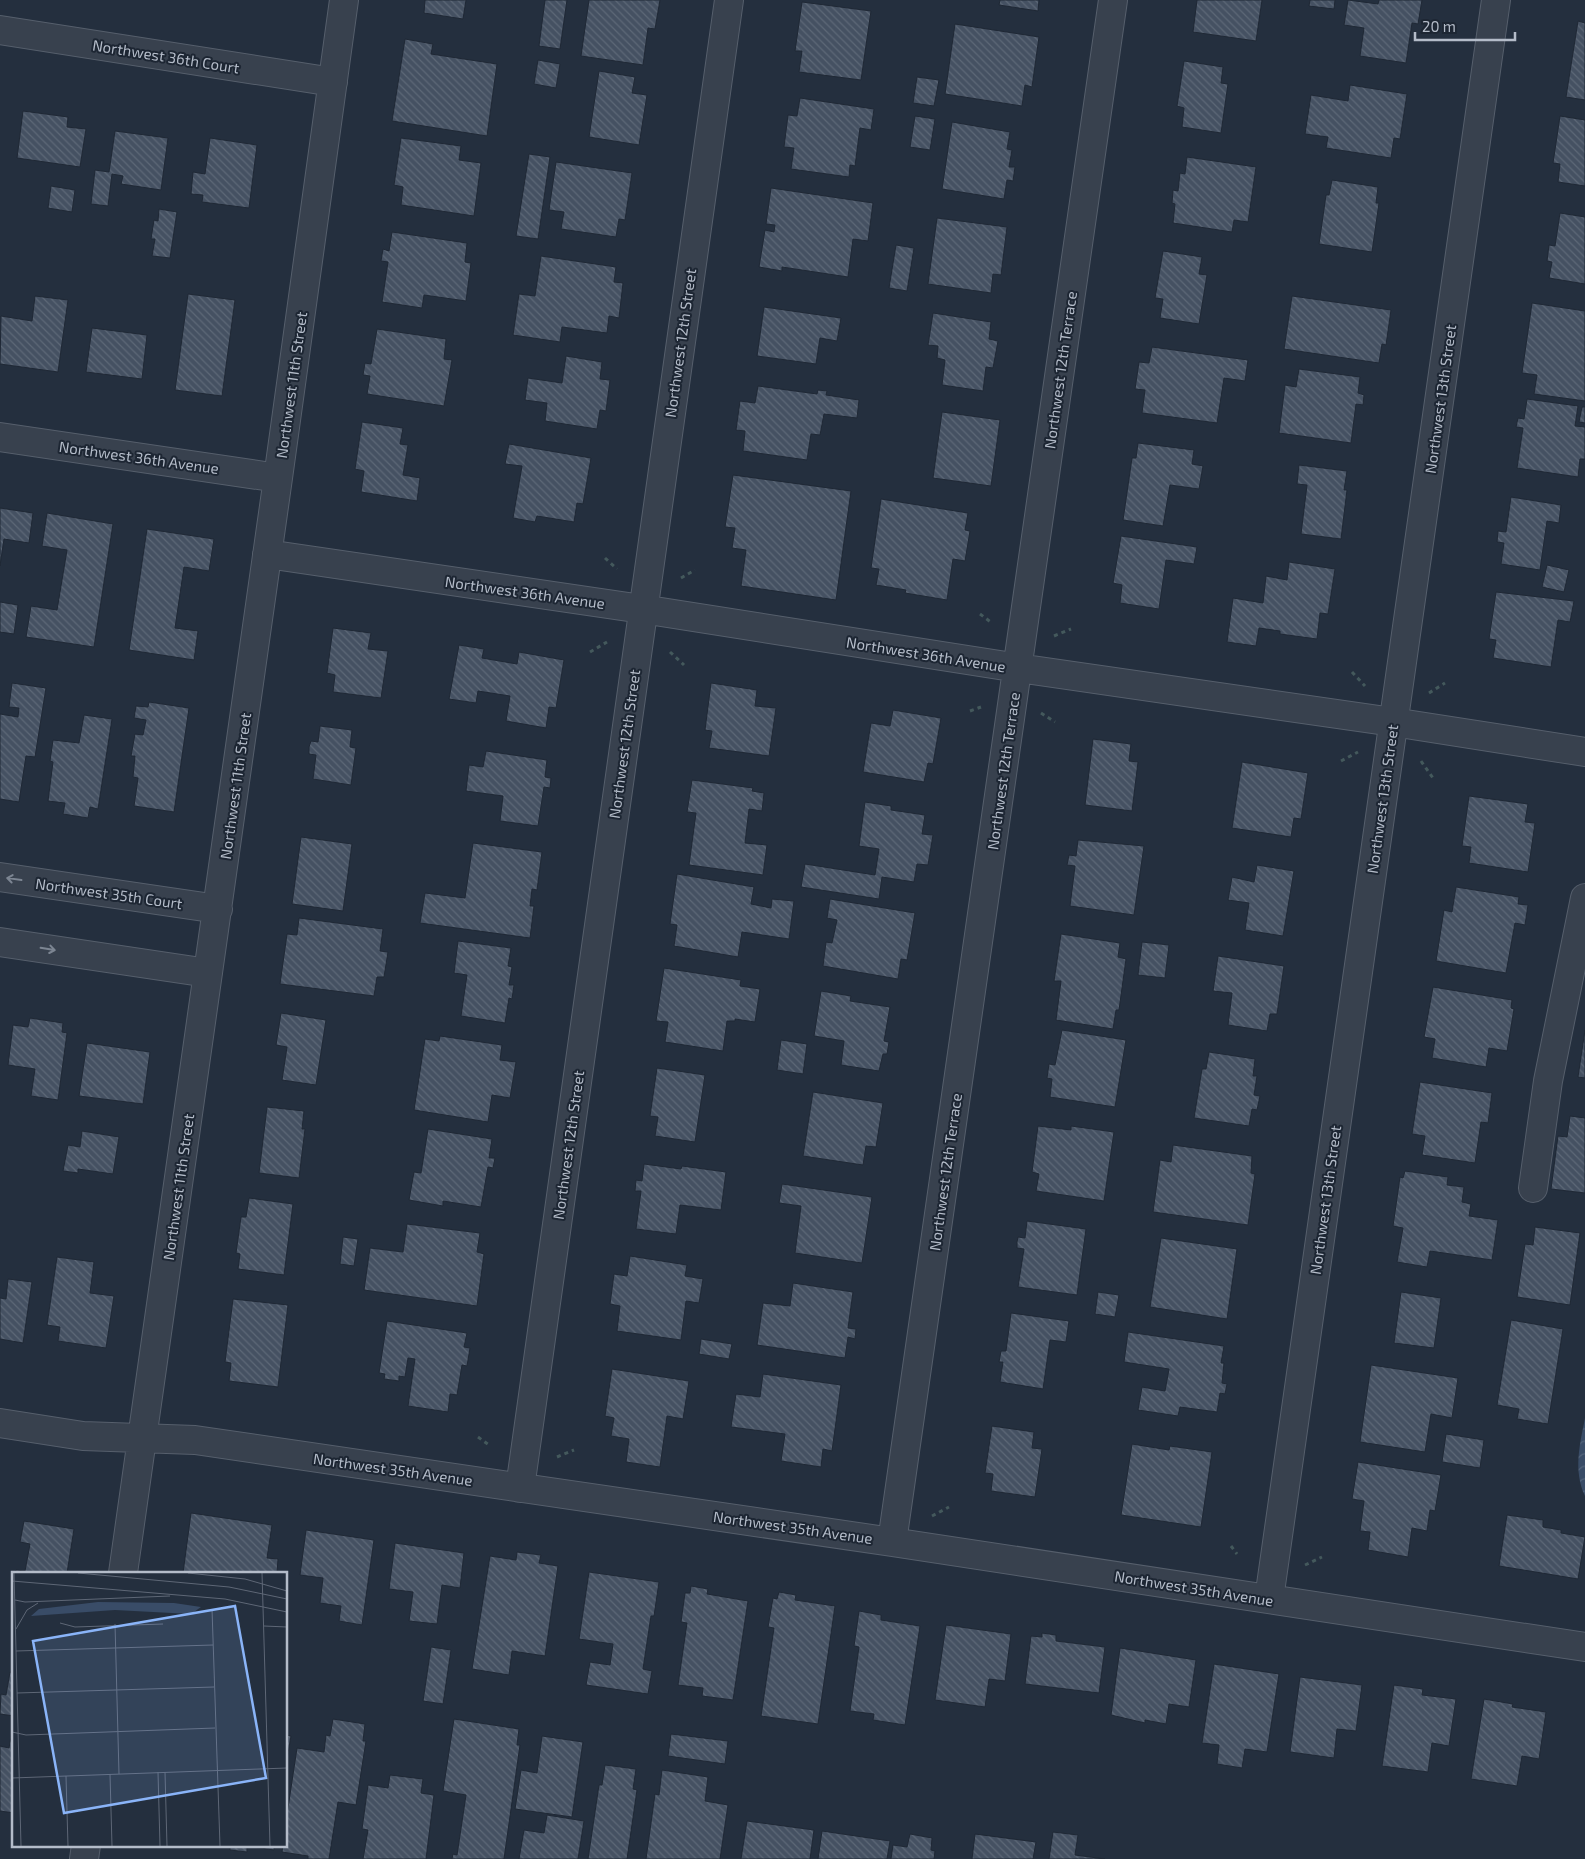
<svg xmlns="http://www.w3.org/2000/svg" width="1585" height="1859" viewBox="0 0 1585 1859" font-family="'Exo 2',sans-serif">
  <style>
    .water { fill: url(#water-waves) }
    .building { fill: url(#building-back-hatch); stroke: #1f2835 }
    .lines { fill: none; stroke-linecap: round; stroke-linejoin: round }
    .minor-casing { stroke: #565f6c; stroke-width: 30 }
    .path { stroke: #44595c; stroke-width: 3; stroke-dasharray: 4 4; stroke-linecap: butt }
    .minor { stroke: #38414e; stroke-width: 28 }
    .oneway { stroke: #7c8592 }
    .labels { text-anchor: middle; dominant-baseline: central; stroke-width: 4; stroke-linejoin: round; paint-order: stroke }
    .street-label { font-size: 15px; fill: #b4bcc9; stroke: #1d2633 }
    .inset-road { fill: none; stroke: #5e6776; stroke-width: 1 }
    .view { fill: #8ab4f8; fill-opacity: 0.15; stroke: #8ab4f8; stroke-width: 2.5 }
    .inset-edge { fill: none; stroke: #b4bcc9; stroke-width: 2.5 }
  </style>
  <defs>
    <pattern id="water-waves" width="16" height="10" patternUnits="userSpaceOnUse" patternTransform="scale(1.25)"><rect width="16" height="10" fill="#394c67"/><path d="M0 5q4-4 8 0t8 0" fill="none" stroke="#53647b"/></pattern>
    <pattern id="building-back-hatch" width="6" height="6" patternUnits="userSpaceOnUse" patternTransform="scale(1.25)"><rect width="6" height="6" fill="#455162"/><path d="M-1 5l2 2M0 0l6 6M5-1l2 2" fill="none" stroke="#5d6877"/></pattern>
  </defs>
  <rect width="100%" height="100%" fill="#242f3e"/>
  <path class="water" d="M1585,1418V1496C1573,1470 1580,1444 1585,1418Z"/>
  <path class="building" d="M425,0H466L463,19L424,13Z
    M545,0H567L560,49L539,46Z
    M589,0H660L655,29L648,28L643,65L581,56Z
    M1000,0H1039L1038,11L999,5Z
    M1197,0H1262L1256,41L1193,32Z
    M1310,0H1335L1334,9L1309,6Z
    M1348,0L1378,4L1379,0H1422L1418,24L1412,23L1406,63L1360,56L1364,28L1344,25Z
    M802,2L871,11L861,80L799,72L802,51H795Z
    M1578,21L1585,23V100L1566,97Z
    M955,24L1039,37L1032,87L1025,85L1022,106L945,94Z
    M405,39L433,44L431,54L497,64L487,136L392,121Z
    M538,60L560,64L556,88L534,84Z
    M1184,61L1223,67L1221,83L1228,84L1221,133L1182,127L1184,108L1177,106Z
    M599,71L635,77L632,93L647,95L639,145L589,137Z
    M917,77L939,80L934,106L913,103Z
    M1350,85L1407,94L1400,139L1394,138L1391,158L1326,148L1328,137L1305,134L1311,95L1348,101Z
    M800,98L874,109L871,130L860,128L855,166L850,165L849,177L791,169L794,148L784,147L788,115L797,116Z
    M23,111L68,117L67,127L86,129L80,167L17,158Z
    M915,116L935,119L930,150L910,147Z
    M1560,116L1585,120V186L1558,182L1560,164L1553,163Z
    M952,122L1010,132L1007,149L1012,150L1009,167H1015L1013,181L1007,180L1004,199L942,189Z
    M115,131L168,138L161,190L121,184L123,176L112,174L108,206L91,204L95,170L109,172Z
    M210,138L257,145L249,208L202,202L203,195L191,194L193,172L205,174Z
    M401,138L461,146L459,160L481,163L474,216L401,205L403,187L394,185Z
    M529,154L550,157L538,239L516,236Z
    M1187,157L1256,167L1248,222L1234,220L1232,232L1173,223L1175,204L1172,203L1173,190L1178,191L1180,173L1185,174Z
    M556,162L632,173L625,220L619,219L616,237L561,229L564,212L549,210Z
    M1332,180L1378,187L1376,203H1379L1372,252L1319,244L1326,195H1329Z
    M51,186L75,190L72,212L48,208Z
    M771,188L873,203L868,241L853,239L848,277L782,267V271L759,267L765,230L774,232L775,225L766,224Z
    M159,209L177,212L170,258L152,256L155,239H151L154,220L158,221Z
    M1560,213L1585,217V284L1549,278L1552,262L1547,261L1549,245L1555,246Z
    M937,218L1007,227L1001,275L993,274L991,293L928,284Z
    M392,232L467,243L465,262L471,263L466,301L424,295L422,308L382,302L388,262L381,261L383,249L389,251Z
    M896,245L914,248L907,291L889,288Z
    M1163,251L1202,257L1199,274L1207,275L1199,324L1160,318L1163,299L1155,298Z
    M541,256L616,267L614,282L623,283L619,318L609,316L607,333L562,327L560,342L513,335L519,294L535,296Z
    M188,294L235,300L222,396L175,390Z
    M35,296L68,300L58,372L0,364L1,316L32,321Z
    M1292,296L1391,310L1386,345L1382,344L1379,363L1284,349Z
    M1532,303L1585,311V401L1534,394L1537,375L1522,373Z
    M764,307L841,318L837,341L820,338L816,364L757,356Z
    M933,313L991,322L989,339L998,341L993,368L986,367L983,391L942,385L945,360L937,358L938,346L928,345Z
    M92,328L147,335L142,379L86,372Z
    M377,329L446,339L444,359L452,360L444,406L367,394L370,376L363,375L365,363L371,364Z
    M1152,347L1248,360L1245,381L1224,378L1217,423L1142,413L1145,390L1135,389L1139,362L1149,363Z
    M566,356L602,362L600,379L610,380L606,411L600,410L597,429L545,421L547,403L525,400L528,378L562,383Z
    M1299,369L1360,377L1358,393L1364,395L1363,405L1356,404L1351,443L1279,433L1285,385L1296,387Z
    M758,386L817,394L818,390L827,391L826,395L859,400L857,418L824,414L820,435L811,434L807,460L743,451L745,431L736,430L740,401L755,403Z
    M1527,399L1578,406L1575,426L1585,427V459H1580L1578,477L1517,468L1523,428L1516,427L1518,418L1524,419Z
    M1582,407H1585V423L1579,422Z
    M942,412L1000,420L991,486L933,478Z
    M362,422L403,428L400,444L408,445L403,475L420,478L417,501L361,492L364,471L355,469Z
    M1138,443L1194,450L1192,464L1203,466L1199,489L1170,485L1163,526L1123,520L1132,458H1136Z
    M509,444L591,458L583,504L577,503L574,522L537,516L535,522L513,518L522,466L505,464Z
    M1299,465L1347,471L1344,490H1347L1341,539L1301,534L1307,485L1297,484Z
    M733,475L851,491L836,600L741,586L746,550L732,548L735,528L725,527Z
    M1511,497L1561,505L1559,523L1547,521L1540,570L1501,564L1504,543L1497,542L1498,531L1506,532Z
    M881,499L968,513L965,530L970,531L965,561L953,559L947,600L905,593L906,590L876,585L879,569L871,568Z
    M0,508L33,513L29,543L4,539L0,566Z
    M47,513L113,524L94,647L26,637L31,606L57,610L67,550L42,546Z
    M147,529L214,539L209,571L184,567L175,628L198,631L194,660L129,650Z
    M1121,536L1197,547L1194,564L1166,560L1159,609L1120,603L1122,585L1113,583Z
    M1289,562L1335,569L1328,614L1320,613L1317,639L1280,634V631L1259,628L1256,646L1227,642L1233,598L1263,603L1266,576L1287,580Z
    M1547,565L1569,570L1564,592L1542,587Z
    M1496,592L1574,601L1570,622L1558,620L1551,667L1493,658L1496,640L1489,639Z
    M0,602L18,605L14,634L0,632Z
    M333,628L371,633L368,649L388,651L381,698L333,692L335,675L327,673Z
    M459,645L484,649L482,658L517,664L519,652L564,660L556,708L549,707L546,728L506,721L510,696L478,691L476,703L449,699Z
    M12,683L46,688L35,757L26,756L19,802L0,799V714L18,717L19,708L9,707Z
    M711,683L757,690L755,706L776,708L769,756L709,748L712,731L705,730Z
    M149,702L189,708L174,812L134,806L138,778L133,777L135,756H131L135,734L143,735L146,720L134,718L136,706L148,707Z
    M893,710L941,718L933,764L928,763L924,782L863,772L871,723L890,726Z
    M84,715L112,719L98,809L90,807L88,818L63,814L65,803L48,801L53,762L50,761L53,740L79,743Z
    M320,726L352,730L350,747L356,748L351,785L313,779L316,755L309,754V747L311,741L318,742Z
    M1093,739L1131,744L1129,761L1138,762L1132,811L1085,805Z
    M486,751L547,760L545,777L551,778L550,788L544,787L538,826L500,821L503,796L466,791L469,765L483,767Z
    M1242,762L1308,773L1301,819L1294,818L1291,837L1232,828Z
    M692,780L753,788L752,791L764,793L762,811L749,809L745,843L767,845L763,875L689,865L696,813L687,812Z
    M1469,796L1528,804L1525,822L1535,823L1528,872L1469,863L1471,847L1462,846Z
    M865,802L891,806V810L925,815L922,834L933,835L928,865L917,864L914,882L882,877L879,899L801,887L805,864L875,875L879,849L859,846Z
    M301,837L352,844L343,911L292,904Z
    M1078,840L1144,846L1134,915L1070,906L1075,866L1067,865L1069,855L1076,856Z
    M473,843L542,852L537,890L532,889L530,906H534L530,938L420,923L425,893L465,898Z
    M1257,865L1294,871L1283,936L1245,930L1249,903L1228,900L1232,877L1254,882Z
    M677,874L754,887L751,904L771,908L772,899L794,901L789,939L742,932L738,957L674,946L677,925L670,924Z
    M1456,887L1519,897L1518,904L1528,905L1525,925L1515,923L1506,973L1436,961L1444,910L1452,912Z
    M830,899L915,913L907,960L901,959L898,979L823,966L826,942L832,943L837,920L827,918Z
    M299,918L383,929L380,951L388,952L384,977H377L374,996L280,984L287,934L297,935Z
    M1061,934L1120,943L1118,957L1126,959L1119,1010H1116L1113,1029L1056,1020L1061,981H1054Z
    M458,941L511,948L508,966L512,967L509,985H514L512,999L509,998L505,1023L461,1016L467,975L454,973Z
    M1142,942L1169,945L1165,978L1138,975Z
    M1218,956L1284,966L1277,1014H1270L1267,1031L1228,1025L1232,993L1213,991Z
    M664,968L741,980L740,986L760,989L755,1022L735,1019V1021H727L723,1051L665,1042L668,1022L656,1021Z
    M1433,987L1512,1000L1511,1008L1514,1009L1507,1051L1489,1048L1486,1067L1432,1058L1435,1039L1424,1037Z
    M821,991L851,996L850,1001L890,1007L884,1041L889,1042L887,1054H883L879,1071L841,1065L844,1041L814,1036Z
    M281,1013L326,1020L316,1085L282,1080L287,1047L276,1045Z
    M30,1018L63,1023L62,1032L67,1033L58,1100L31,1096L35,1069L8,1065L13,1025L28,1027Z
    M1062,1030L1126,1040L1115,1107L1050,1097L1052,1079L1047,1078L1049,1064L1055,1065Z
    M1585,1030V1078L1578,1077Z
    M440,1036L502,1045L500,1060L516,1062L510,1098L492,1095L488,1122L414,1110L425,1039L439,1041Z
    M781,1040L807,1044L803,1074L777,1070Z
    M87,1043L150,1052L143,1104L79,1096Z
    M1209,1052L1255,1059L1253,1076H1257L1254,1095L1260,1096L1257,1110L1252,1109L1249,1126L1194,1118L1202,1069H1206Z
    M657,1068L705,1075L695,1142L655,1136L658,1117L650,1116Z
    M1420,1082L1492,1093L1488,1123L1481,1122L1475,1163L1422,1155L1425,1136L1412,1134Z
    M813,1092L883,1103L876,1147L866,1146L863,1165L803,1156Z
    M267,1107L304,1111L302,1129H305L299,1178L259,1173Z
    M1570,1116L1585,1118V1193L1551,1189L1558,1136L1567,1137Z
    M1038,1126L1071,1130V1126L1114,1132L1104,1201L1036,1191L1039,1174L1032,1172Z
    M428,1129L492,1139L489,1158H495L493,1168L488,1167L481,1207L443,1201V1206L409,1200L414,1172L421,1173Z
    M82,1131L119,1137L113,1174L78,1169V1173L63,1171L68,1145L80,1147Z
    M1173,1145L1252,1156L1251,1173L1255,1174L1248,1225L1153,1212L1160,1160L1171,1162Z
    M644,1164L681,1169L682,1166L726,1172L721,1210L680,1205L676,1234L636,1229L641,1191H635L636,1180L642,1181Z
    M1405,1171L1448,1177L1447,1185L1464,1187L1462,1202L1471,1204L1469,1216L1498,1220L1492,1260L1430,1251L1427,1267L1397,1262L1403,1228L1393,1226L1400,1177L1403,1178Z
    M782,1184L872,1197L862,1263L795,1253L801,1206L779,1203Z
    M249,1198L293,1204L284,1275L238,1269L240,1254L236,1253L241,1217H246Z
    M1027,1221L1086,1229L1077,1295L1018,1287L1024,1249L1017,1248V1242L1018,1237L1025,1238Z
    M407,1224L480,1233L477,1252L484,1254L477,1306L364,1290L370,1248L403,1252Z
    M1535,1227L1580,1233L1570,1305L1517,1297L1525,1244L1533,1245Z
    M343,1237L358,1239L354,1266L340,1264Z
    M1161,1238L1237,1249L1227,1319L1150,1307Z
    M630,1256L687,1265L685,1276L703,1279L699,1303L686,1301L681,1340L617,1331L620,1306L610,1304L614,1274L627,1276Z
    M57,1257L94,1262L90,1293L114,1296L106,1348L58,1341L60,1327L47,1325Z
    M8,1279L32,1282L23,1343L0,1339V1298L6,1299Z
    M793,1283L853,1292L848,1328L856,1329L855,1339L848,1337L845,1358L757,1345L763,1303L790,1306Z
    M1098,1292L1119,1295L1115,1317L1095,1314Z
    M1401,1292L1441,1298L1434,1348L1394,1343Z
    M233,1299L288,1305L278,1387L229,1381L231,1363L225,1362Z
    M1011,1313L1069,1321L1066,1342L1050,1340L1043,1389L1000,1382L1003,1362H999L1001,1351H1006Z
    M1511,1320L1563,1329L1548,1424L1517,1419L1519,1409L1497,1405Z
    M387,1321L467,1333L464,1347L470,1348L467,1366L462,1365L457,1395L450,1394L448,1412L408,1406L415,1359L408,1358L405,1377L399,1376V1381L384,1379L385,1374L379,1373Z
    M1128,1332L1224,1346L1221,1363H1224L1222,1383L1227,1384L1225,1394L1220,1393L1217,1412L1180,1407L1178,1416L1138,1410L1142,1387L1165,1391L1169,1369L1124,1362Z
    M701,1339L732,1344L729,1359L699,1354Z
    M1371,1365L1458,1378L1452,1418L1431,1414L1425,1452L1360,1442Z
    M612,1369L689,1381L683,1419L667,1416L660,1467L626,1462L629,1439L611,1436L614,1418L605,1416Z
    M763,1374L841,1385L832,1451L823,1449L821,1467L781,1461L785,1434L731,1427L736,1394L760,1397Z
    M992,1426L1034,1432L1032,1448L1042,1449L1035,1497L991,1491L993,1474L985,1473Z
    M1446,1434L1484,1440L1480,1468L1442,1462Z
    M1132,1444L1169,1450L1170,1446L1212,1452L1201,1527L1121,1515Z
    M1358,1462L1441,1475L1435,1511L1430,1510L1427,1531L1412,1528L1408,1557L1368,1550L1370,1532L1360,1531L1364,1501L1352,1499Z
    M191,1513L272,1525L267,1558L278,1559L277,1573H183Z
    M1507,1515L1543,1520V1527L1561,1530V1533L1585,1537L1578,1579L1499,1566Z
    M24,1521L74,1529L67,1573H15L16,1570L25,1571L30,1544L20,1542Z
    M306,1530L374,1540L362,1625L339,1621L341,1606L320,1603L323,1578L300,1575Z
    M395,1543L464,1553L460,1588L442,1585L437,1624L409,1621L413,1592L389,1589Z
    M517,1552L541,1555L539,1563L558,1566L545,1656L512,1651L509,1675L472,1669L490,1556L516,1560Z
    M589,1572L659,1582L654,1616H651L643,1669L652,1671L648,1694L586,1685L590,1662L610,1665L613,1644L579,1639Z
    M691,1586L708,1589L707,1594L748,1601L733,1700L702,1696L703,1688L678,1685L687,1623L681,1622L685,1593H690Z
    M779,1592L796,1595L795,1600L835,1606L818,1724L761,1716L774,1628L768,1627L773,1598L777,1599Z
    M859,1611L881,1615V1620L920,1626L905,1725L873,1720L874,1714L850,1711L859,1647L854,1646Z
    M946,1625L1011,1634L1005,1681L989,1679L985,1707L935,1700Z
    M1042,1633L1056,1635V1641L1105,1647L1099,1693L1025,1684L1031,1636L1042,1637Z
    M431,1647L451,1650L443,1704L423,1701Z
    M1120,1648L1196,1660L1189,1707L1169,1704L1166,1724L1145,1720V1723L1111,1715Z
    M1214,1664L1279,1674L1267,1752L1245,1749L1242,1768L1217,1764L1219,1745L1202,1743Z
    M10,1672L14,1673V1716L0,1714L1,1694L6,1695Z
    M1300,1677L1362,1685L1356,1731L1337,1729L1334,1758L1290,1752Z
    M1394,1685L1423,1689L1422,1695L1456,1699L1449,1746L1432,1743L1428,1772L1382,1766Z
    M1484,1699L1513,1704L1512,1707L1546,1712L1539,1759L1522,1756L1517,1786L1471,1779Z
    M14,1719V1813L0,1811V1746L9,1748Z
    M333,1719L365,1724L363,1741H366L356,1805L338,1802L329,1859H308V1856L282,1852L283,1845H286V1821L297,1748L324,1752L326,1735L330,1736Z
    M454,1719L519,1729L517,1745H520L504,1859H452L453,1854L457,1855L466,1795L443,1791Z
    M671,1734L728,1741L725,1764L668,1756Z
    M286,1735L291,1736L286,1765Z
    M542,1736L583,1742L572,1817L515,1809L521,1770L537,1773Z
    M605,1765L636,1769L633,1789L637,1790L627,1859H588L599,1785H602Z
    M662,1770L708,1777L705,1801L728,1805L720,1859H646L655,1794L659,1795Z
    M390,1775L423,1779L421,1793L434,1795L426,1859H363L368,1830L362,1829L368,1785L388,1788Z
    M547,1815L584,1821L578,1859H519L524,1830L544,1833Z
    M747,1821L814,1830L810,1859H741Z
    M822,1831L890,1841L887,1859H818Z
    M1053,1832L1078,1835L1075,1855L1105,1859H1049Z
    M910,1834L932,1838L931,1850L935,1851L934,1859H891L893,1845L907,1847Z
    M975,1834L1036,1842L1033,1859H972Z
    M230,1845H274V1850L247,1846V1852L230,1850Z"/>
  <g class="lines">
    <defs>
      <path id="minor" d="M0,30L333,82
        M0,437L278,478
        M267,554L642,609L1018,668L1393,722L1585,752
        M0,877L218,909
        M0,942L208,973
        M1533,1188L1548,1081L1585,898
        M0,1423L83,1436L195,1440L892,1542L1585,1647
        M520,1488L729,0
        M892,1542L1113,0
        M123,1573L278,478L344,0
        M1269,1599L1496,0
        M84,1859L86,1845"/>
    </defs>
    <use href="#minor" class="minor-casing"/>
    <path class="path" d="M605,558L617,569
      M681,578L695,570
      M980,614L992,623
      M1054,636L1071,629
      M590,652L607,642
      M670,652L684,665
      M1352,672L1365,686
      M1429,693L1445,683
      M970,711L981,707
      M1041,713L1055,722
      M1341,761L1358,752
      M1421,761L1433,778
      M478,1437L489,1445
      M557,1457L574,1450
      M932,1516L949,1507
      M1231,1546L1237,1554
      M1305,1565L1322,1557"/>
    <use href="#minor" class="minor"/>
  </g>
  <defs><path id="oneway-shaft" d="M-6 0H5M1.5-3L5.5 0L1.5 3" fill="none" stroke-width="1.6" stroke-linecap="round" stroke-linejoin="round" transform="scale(1.25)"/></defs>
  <g class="oneway">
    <use href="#oneway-shaft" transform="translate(14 879) rotate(-172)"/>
    <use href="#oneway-shaft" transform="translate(48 949) rotate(9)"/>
  </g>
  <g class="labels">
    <g class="street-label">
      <text transform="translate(166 56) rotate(9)">Northwest 36th Court</text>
      <text transform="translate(680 343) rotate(-82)">Northwest 12th Street</text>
      <text transform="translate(1060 370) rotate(-82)">Northwest 12th Terrace</text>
      <text transform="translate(291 385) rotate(-82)">Northwest 11th Street</text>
      <text transform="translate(1440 399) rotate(-82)">Northwest 13th Street</text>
      <text transform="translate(139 457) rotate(8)">Northwest 36th Avenue</text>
      <text transform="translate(525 592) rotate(8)">Northwest 36th Avenue</text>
      <text transform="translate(926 654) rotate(9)">Northwest 36th Avenue</text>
      <text transform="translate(624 744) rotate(-82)">Northwest 12th Street</text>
      <text transform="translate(1003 771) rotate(-82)">Northwest 12th Terrace</text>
      <text transform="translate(235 786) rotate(-82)">Northwest 11th Street</text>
      <text transform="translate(1382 799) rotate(-82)">Northwest 13th Street</text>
      <text transform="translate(109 893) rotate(8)">Northwest 35th Court</text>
      <text transform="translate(568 1145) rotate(-82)">Northwest 12th Street</text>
      <text transform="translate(945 1172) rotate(-82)">Northwest 12th Terrace</text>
      <text transform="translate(178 1187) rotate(-82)">Northwest 11th Street</text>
      <text transform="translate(1325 1200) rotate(-82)">Northwest 13th Street</text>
      <text transform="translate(393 1469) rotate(8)">Northwest 35th Avenue</text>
      <text transform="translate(793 1527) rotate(8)">Northwest 35th Avenue</text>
      <text transform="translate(1194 1588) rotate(9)">Northwest 35th Avenue</text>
    </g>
  </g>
  <g transform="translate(12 1572)">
    <rect width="275" height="275" fill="#242f3e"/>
    <path d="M86,30L162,31L189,35L179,42L103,38L19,44L27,37Z" fill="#394c67"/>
    <path class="inset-road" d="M2,1L9,274M66,1L217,15L275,27M176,1L233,7L275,19M250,1L258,274M0,9L213,27L275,40M3,28L13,30L158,24M200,37L208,274M48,51L63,55L151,52M103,52L107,202M252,54L275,55M4,57L15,38L26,31M4,79L201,73M5,121L202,115M0,160L14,163L203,156M146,200L148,274M153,200L155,274M98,202L100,274M54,204L56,274M0,206L275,196"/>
    <path class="view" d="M223,34L254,206L52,241L21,69Z"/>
    <rect width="275" height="275" class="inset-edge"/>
  </g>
  <path d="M1415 32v8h100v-8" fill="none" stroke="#b4bcc9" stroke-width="2.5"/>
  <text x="1422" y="32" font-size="15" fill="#b4bcc9" stroke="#1d2633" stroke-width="4" paint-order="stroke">20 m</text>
</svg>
